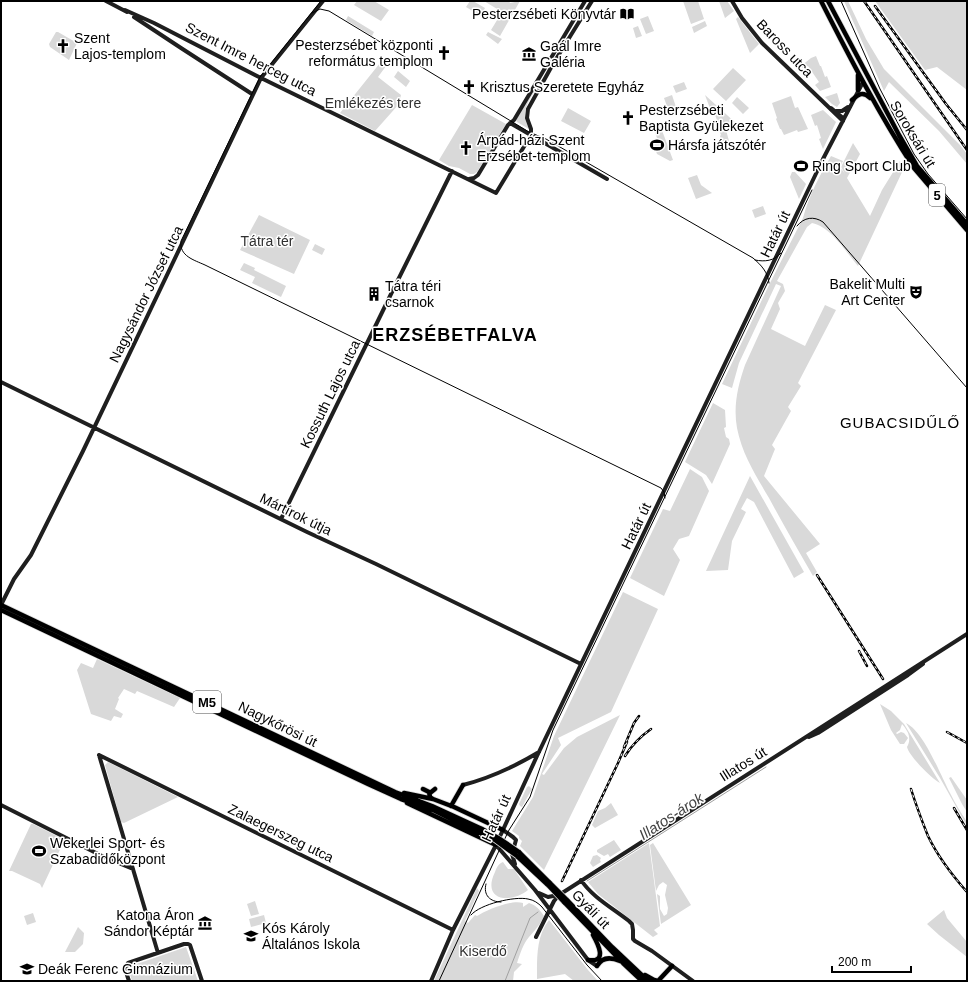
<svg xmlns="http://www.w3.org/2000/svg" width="968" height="982" viewBox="0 0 968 982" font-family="Helvetica,sans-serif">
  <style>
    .green { fill: #d9d9d9 }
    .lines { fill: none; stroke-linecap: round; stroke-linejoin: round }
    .stream { stroke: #a0a0a0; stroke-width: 1 }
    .primary-casing { stroke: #dbdbdb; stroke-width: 6 }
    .secondary { stroke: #1f1f1f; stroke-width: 4 }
    .primary { stroke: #000; stroke-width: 4.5 }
    .tram { stroke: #000; stroke-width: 1 }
    .rail-casing { stroke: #000; stroke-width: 2.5 }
    .rail { stroke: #fff; stroke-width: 1; stroke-dasharray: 3; stroke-linecap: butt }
    .primary-bridge-casing { stroke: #dbdbdb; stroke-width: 6; stroke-linecap: butt }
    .primary-bridge { stroke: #000; stroke-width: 4.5 }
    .labels { text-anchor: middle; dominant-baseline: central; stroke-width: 3; stroke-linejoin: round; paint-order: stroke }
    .shield { fill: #fff; stroke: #4c4c4c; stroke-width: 1 }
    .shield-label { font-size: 13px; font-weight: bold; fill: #000 }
    .poi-label { font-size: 14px; fill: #000; stroke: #fff; text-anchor: start }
    .street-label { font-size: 14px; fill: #000; stroke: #fff }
    .park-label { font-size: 14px; fill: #303030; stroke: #fff }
    .neighbourhood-label { font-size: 15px; letter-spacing: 1px; fill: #000; stroke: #fff }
    .water-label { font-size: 15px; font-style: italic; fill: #414141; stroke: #fff }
    .district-label { font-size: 18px; font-weight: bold; letter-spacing: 1px; fill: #000; stroke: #fff }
  </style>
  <rect width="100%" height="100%" fill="#fff"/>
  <path class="green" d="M357,1H374L389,10L381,21L354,5Z
    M470,1H473L485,8L481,16L466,7Z
    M484,1H509L510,3L520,1L500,36L491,30L502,12Z
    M683,1H698L704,19L691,24Z
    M719,1H727L734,11L725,18Z
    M844,1H848L866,39L884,69L960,145L967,154V164L939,131L889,82L884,91Z
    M875,1H967V90L937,67L925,70Z
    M348,16L374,32L372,36L346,20Z
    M648,16L654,31L646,34L640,19Z
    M738,17L759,44L750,53L736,19Z
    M705,21L707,26L694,33L692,27Z
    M638,26L642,36L636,38L633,28Z
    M56,32H58L77,43L69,60L50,47L49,44Z
    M488,32L502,39L498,44L486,35Z
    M816,56L820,66H821L825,77L827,76L831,87L820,91L815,85L819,82L808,66L803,68L801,66L811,58Z
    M384,58L389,62L378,77L401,95L399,104L375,131L340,113Z
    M733,68L746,80L726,101L713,89Z
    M398,71L410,81L406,87L394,77Z
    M684,82L687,89L676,93L673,86Z
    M535,87L537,88C531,97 524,106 525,118C526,122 528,126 529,129L517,122L516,120Z
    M837,93L840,103L837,107L832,104L825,97Z
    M672,95L677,110L669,112L664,98Z
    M705,95L738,125L726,130L729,141L723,144L720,136L721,135L719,130H721L713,110L711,111Z
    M791,96L795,108L798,107L808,129L798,132L797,130L784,135L781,129H780L776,119L777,118L772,103Z
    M737,97L749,108L743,114L732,103Z
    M472,105L506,124L477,172L474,174H470L459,168L449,166L439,160Z
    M568,108L591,121L584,133L561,121Z
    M823,110L836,122L823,149L819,139L821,138L817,125L815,126L811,115Z
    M660,125L673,160L670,161L657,154L652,140L657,138L653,127Z
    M853,143L860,154L847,178L870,216L882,190L900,161L903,170L858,266C846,252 831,227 812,223L807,227L777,281L783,284L785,291L778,303L780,309L771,329L805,346L825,305L836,310L798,383L801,386L788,407L791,411L772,445L775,449L764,476L820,544L806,553L817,572L813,576C798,550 783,524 769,498C756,476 742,454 737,428C733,406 738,385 745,365L781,286L776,284L739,363L732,388L722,384L769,285L803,218C809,195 820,175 831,156L843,161L840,167L845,174L841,167Z
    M792,172H795L806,184L799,199L790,177Z
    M697,175L701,185L712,193L696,199L688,178Z
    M763,206L766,214L755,218L752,210Z
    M259,215L310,240L294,274L240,250Z
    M315,244L325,249L322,255L312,250Z
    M244,263L255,268L254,270L286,286L281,297L252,283L255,277L240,270Z
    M713,403L725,410L726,427L724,428L726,437L729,439L730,444L712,484L706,475L685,462Z
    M690,469L702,477L709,491L689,536L679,539L673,549L680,560L664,596L630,578L663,509L670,511Z
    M750,476L804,572L794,578L754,502L747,498L741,509L746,512L732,541L728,570L706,571Z
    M623,592L658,609L611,712L558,738L561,745L542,774L544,775L564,748L577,737L620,715L544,870L520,846L522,841L519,838V836L512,831L533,797L554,736Z
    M97,659L180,698L174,707L137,691L135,694L124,689L118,698L119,699L115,709L123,714L121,718L114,716L111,721L91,714L77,670L81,663L93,668Z
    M880,704L891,711L904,724L940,783C932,779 909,756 907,747C912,738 908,731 902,724L900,730L896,733L897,734L901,732L904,733L908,738L904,744H900L891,730Z
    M906,723C924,732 940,774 950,793C955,803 961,813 967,822V826L940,778Z
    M108,762L178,797L124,823L121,822L105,765Z
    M951,777L967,800V812L962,804L949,778Z
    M529,786L532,789L522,807L520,806L519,804L527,787Z
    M611,803L618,815L595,828L592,825L598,811L605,808Z
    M241,811L254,817L247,821L243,819Z
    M31,824H33L63,839L64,841L42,888L40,884L12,871H9Z
    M614,840L621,850L610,857L608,854L604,856L597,852V850Z
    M649,843L660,926L654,930L658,934L653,937L598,894L588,882Z
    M653,843L691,905L661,924L657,894L660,896V909L664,916L667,914L668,908L665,895L667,885L663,882L659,885L656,891L650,845Z
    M597,855L601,858L600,860L601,862L593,867L590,863L593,856Z
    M503,862L508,869H514L528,890C511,904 481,901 495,872C497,867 498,864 503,862Z
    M477,888L479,891L465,921L468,923L475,915L477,916C486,910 512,899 523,903V907L529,903C536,905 540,910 544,916C540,925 535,930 529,937C523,944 520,954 517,963L522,964L514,972L513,981H434Z
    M255,901L259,914L251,916L247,904Z
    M944,910L947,918L967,942V957L939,935L927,924Z
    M33,913L36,922L27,925L24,916Z
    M264,915L266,923L251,927L249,919Z
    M549,920L588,970L598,981H574L565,974L537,979C537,959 536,936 549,920Z
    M78,927L84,933L83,944L75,952H65Z
    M186,947L198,981H132L128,967Z"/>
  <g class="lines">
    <path class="stream" d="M587,881L766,767
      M505,981L530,918L538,912"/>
    <defs>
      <path id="primary" d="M821,1C850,58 879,114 914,168L967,230
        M828,1L899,135L917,166L967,224
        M858,75V90
        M852,100C859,94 863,91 870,98
        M1,605L395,792L432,806L482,829
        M1,610L368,784L401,799L433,810L480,833
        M423,789L429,792L430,797L433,799
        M404,793L433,799L454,807L503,830
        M430,793L435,789
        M407,803L496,845
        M451,806L463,785
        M519,852L550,883
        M517,856L548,885
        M567,900L612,947L648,981
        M564,902L623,963L642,981
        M588,960C608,963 598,944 593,935
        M597,966C602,957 611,957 620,961
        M645,975L654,980L658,981
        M658,981L672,966"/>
    </defs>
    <use href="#primary" class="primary-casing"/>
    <path class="secondary" d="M106,1L127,12
      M732,1L742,18L762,43L843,121
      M125,10L154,23L261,78L496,193L531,135
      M134,17L181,48L252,94
      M831,108L843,118
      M836,111H842L848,107
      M510,123L607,179
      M531,135V129L527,118L528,109L553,64L592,1
      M469,179L474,178L478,175L508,125L514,120L585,1
      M1,382L307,532L376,564L581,664
      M281,519L392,292L452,171
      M1,605L14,579L31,555L83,451L261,78L323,1
      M809,737L818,733L908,675L923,664
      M99,755L453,930
      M99,755L158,953
      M463,785C490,778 514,767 539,752
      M1,805L104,857L133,869
      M503,830L513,837L516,840L512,854L515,864
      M496,845L535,890L588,960L597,966
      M581,880C592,897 614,909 629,921L632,924L633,930V939L635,941L652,951L693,981
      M539,893L548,897L558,895
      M536,937L554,901L559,895L967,634
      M129,981L125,969L128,963L184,944H188L190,945L202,981
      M431,981L453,930L496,845L537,756L823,159L863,82"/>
    <use href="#primary" class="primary"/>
    <path class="tram" d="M321,1L260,77L181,241C179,256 194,260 205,265L661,488L664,492L665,498
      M841,1L880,89L914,154L928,174L967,219
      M312,13L320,9L329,11L529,132L546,139L753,258C761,265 768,272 769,283
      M797,226C804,217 814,216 823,222L967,388
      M755,260C765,262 774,261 781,253
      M486,884C483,895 490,902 501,902
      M471,915C480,904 515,896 528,899C534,900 538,903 542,907L587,965L602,981
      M439,981L497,855L509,830L530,797L553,730L812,190"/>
    <defs>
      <path id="rail" d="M864,1L967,150
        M875,6L946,104L967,130
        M817,575L883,679
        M859,651L867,666
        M947,732L967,743
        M624,747L634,723L639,716
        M625,756C632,745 641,736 651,729
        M911,789C916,805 922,821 928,836C938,857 952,875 967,892
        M954,808L967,830
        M562,881L618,763L627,742"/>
    </defs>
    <use href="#rail" class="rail-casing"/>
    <use href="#rail" class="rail"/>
    <defs>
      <path id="primary-bridge" d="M482,829L500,839L519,852
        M480,833L495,840L517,856
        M550,883L567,900
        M548,885L564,902"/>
    </defs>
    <use href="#primary-bridge" class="primary-bridge-casing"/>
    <use href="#primary-bridge" class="primary-bridge"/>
  </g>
  <defs>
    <symbol id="library-bare" viewBox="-9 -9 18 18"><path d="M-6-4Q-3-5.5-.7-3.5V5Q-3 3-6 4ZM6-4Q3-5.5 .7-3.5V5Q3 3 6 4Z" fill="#000" stroke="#fff" stroke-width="2.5" paint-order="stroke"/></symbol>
    <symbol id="church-bare" viewBox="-9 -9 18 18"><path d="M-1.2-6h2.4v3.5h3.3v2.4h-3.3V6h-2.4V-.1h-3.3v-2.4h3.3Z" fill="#000" stroke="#fff" stroke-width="2.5" paint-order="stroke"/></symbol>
    <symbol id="museum-bare" viewBox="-9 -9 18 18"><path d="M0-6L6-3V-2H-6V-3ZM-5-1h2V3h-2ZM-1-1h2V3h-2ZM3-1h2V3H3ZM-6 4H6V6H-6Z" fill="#000" stroke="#fff" stroke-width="2.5" paint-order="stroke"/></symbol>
    <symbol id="stadium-bare" viewBox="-9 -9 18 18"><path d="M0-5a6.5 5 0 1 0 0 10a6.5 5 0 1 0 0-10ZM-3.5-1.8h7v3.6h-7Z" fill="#000" stroke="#fff" stroke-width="2.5" paint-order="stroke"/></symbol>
    <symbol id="theatre-bare" viewBox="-9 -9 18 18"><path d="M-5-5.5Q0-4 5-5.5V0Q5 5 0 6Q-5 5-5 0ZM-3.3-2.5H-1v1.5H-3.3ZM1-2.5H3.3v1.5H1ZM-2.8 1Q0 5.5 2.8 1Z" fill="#000" stroke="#fff" stroke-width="2.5" paint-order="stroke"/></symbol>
    <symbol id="building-bare" viewBox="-9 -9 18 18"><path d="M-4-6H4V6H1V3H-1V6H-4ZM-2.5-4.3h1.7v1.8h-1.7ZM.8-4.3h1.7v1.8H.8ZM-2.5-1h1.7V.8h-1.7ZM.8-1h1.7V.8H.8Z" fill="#000" stroke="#fff" stroke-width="2.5" paint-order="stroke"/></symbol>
    <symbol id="school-bare" viewBox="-9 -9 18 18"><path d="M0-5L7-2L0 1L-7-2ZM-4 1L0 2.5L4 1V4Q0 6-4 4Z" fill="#000" stroke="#fff" stroke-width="2.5" paint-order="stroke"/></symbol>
  </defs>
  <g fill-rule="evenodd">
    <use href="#library-bare" x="617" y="4" width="20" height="20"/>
    <use href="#church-bare" x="53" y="36" width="20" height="20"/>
    <use href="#church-bare" x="434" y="43" width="20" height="20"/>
    <use href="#museum-bare" x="519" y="44" width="20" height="20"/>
    <use href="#church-bare" x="459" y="77" width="20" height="20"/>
    <use href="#church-bare" x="618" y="108" width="20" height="20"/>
    <use href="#stadium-bare" x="647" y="135" width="20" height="20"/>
    <use href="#church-bare" x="456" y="138" width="20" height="20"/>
    <use href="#stadium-bare" x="791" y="156" width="20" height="20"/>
    <use href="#theatre-bare" x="906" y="282" width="20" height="20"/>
    <use href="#building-bare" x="364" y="284" width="20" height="20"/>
    <use href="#stadium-bare" x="29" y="841" width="20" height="20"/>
    <use href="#museum-bare" x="195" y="913" width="20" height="20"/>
    <use href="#school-bare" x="241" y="926" width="20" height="20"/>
    <use href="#school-bare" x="17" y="959" width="20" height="20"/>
  </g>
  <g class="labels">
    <g class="shield">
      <rect x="929" y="184" width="16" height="22" rx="3"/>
      <rect x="193" y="691" width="28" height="22" rx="3"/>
    </g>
    <g class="shield-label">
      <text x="937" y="195">5</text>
      <text x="207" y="702">M5</text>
    </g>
    <g class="poi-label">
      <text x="616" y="14" text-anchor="end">Pesterzsébeti Könyvtár</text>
      <text x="74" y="38">Szent<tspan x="74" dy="16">Lajos-templom</tspan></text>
      <text x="433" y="45" text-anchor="end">Pesterzsébet központi<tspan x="433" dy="16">református templom</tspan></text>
      <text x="540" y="46">Gaál Imre<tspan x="540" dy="16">Galéria</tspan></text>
      <text x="480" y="87">Krisztus Szeretete Egyház</text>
      <text x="639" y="110">Pesterzsébeti<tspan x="639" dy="16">Baptista Gyülekezet</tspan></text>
      <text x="477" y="140">Árpád-házi Szent<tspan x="477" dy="16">Erzsébet-templom</tspan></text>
      <text x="668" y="145">Hársfa játszótér</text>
      <text x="812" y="166">Ring Sport Club</text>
      <text x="905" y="284" text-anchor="end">Bakelit Multi<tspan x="905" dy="16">Art Center</tspan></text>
      <text x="385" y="286">Tátra téri<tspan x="385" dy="16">csarnok</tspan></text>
      <text x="50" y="843">Wekerlei Sport- és<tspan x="50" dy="16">Szabadidőközpont</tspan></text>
      <text x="194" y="915" text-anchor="end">Katona Áron<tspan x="194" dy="16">Sándor Képtár</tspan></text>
      <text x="262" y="928">Kós Károly<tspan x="262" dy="16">Általános Iskola</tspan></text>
      <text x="38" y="969">Deák Ferenc Gimnázium</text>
    </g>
    <g class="street-label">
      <text transform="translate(785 48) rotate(46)">Baross utca</text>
      <text transform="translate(251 59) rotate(27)">Szent Imre herceg utca</text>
      <text transform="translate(913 134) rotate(59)">Soroksári út</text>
      <text transform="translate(775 234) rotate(-64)">Határ út</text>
      <text transform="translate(146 294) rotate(-64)">Nagysándor József utca</text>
      <text transform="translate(330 394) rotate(-64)">Kossuth Lajos utca</text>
      <text transform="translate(296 514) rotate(26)">Mártírok útja</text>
      <text transform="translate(636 526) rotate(-64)">Határ út</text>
      <text transform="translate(278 724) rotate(26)">Nagykőrösi út</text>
      <text transform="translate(743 764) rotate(-32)">Illatos út</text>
      <text transform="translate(496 818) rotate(-65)">Határ út</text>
      <text transform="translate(281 833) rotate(26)">Zalaegerszeg utca</text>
      <text transform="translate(591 909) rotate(46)">Gyáli út</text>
    </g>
    <g class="park-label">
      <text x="373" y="103">Emlékezés tere</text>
      <text x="267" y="241">Tátra tér</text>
      <text x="483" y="951">Kiserdő</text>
    </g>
    <g class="neighbourhood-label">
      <text x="900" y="422">GUBACSIDŰLŐ</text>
    </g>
    <g class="water-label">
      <text transform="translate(671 816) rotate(-33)">Illatos-árok</text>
    </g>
    <g class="district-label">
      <text x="455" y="335">ERZSÉBETFALVA</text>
    </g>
  </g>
  <rect width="968" height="982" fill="none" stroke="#000000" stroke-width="4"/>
  <path d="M832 966v6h79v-6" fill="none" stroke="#000000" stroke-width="2"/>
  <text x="838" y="966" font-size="12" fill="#000000" stroke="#ffffff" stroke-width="3" paint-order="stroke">200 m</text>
</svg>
